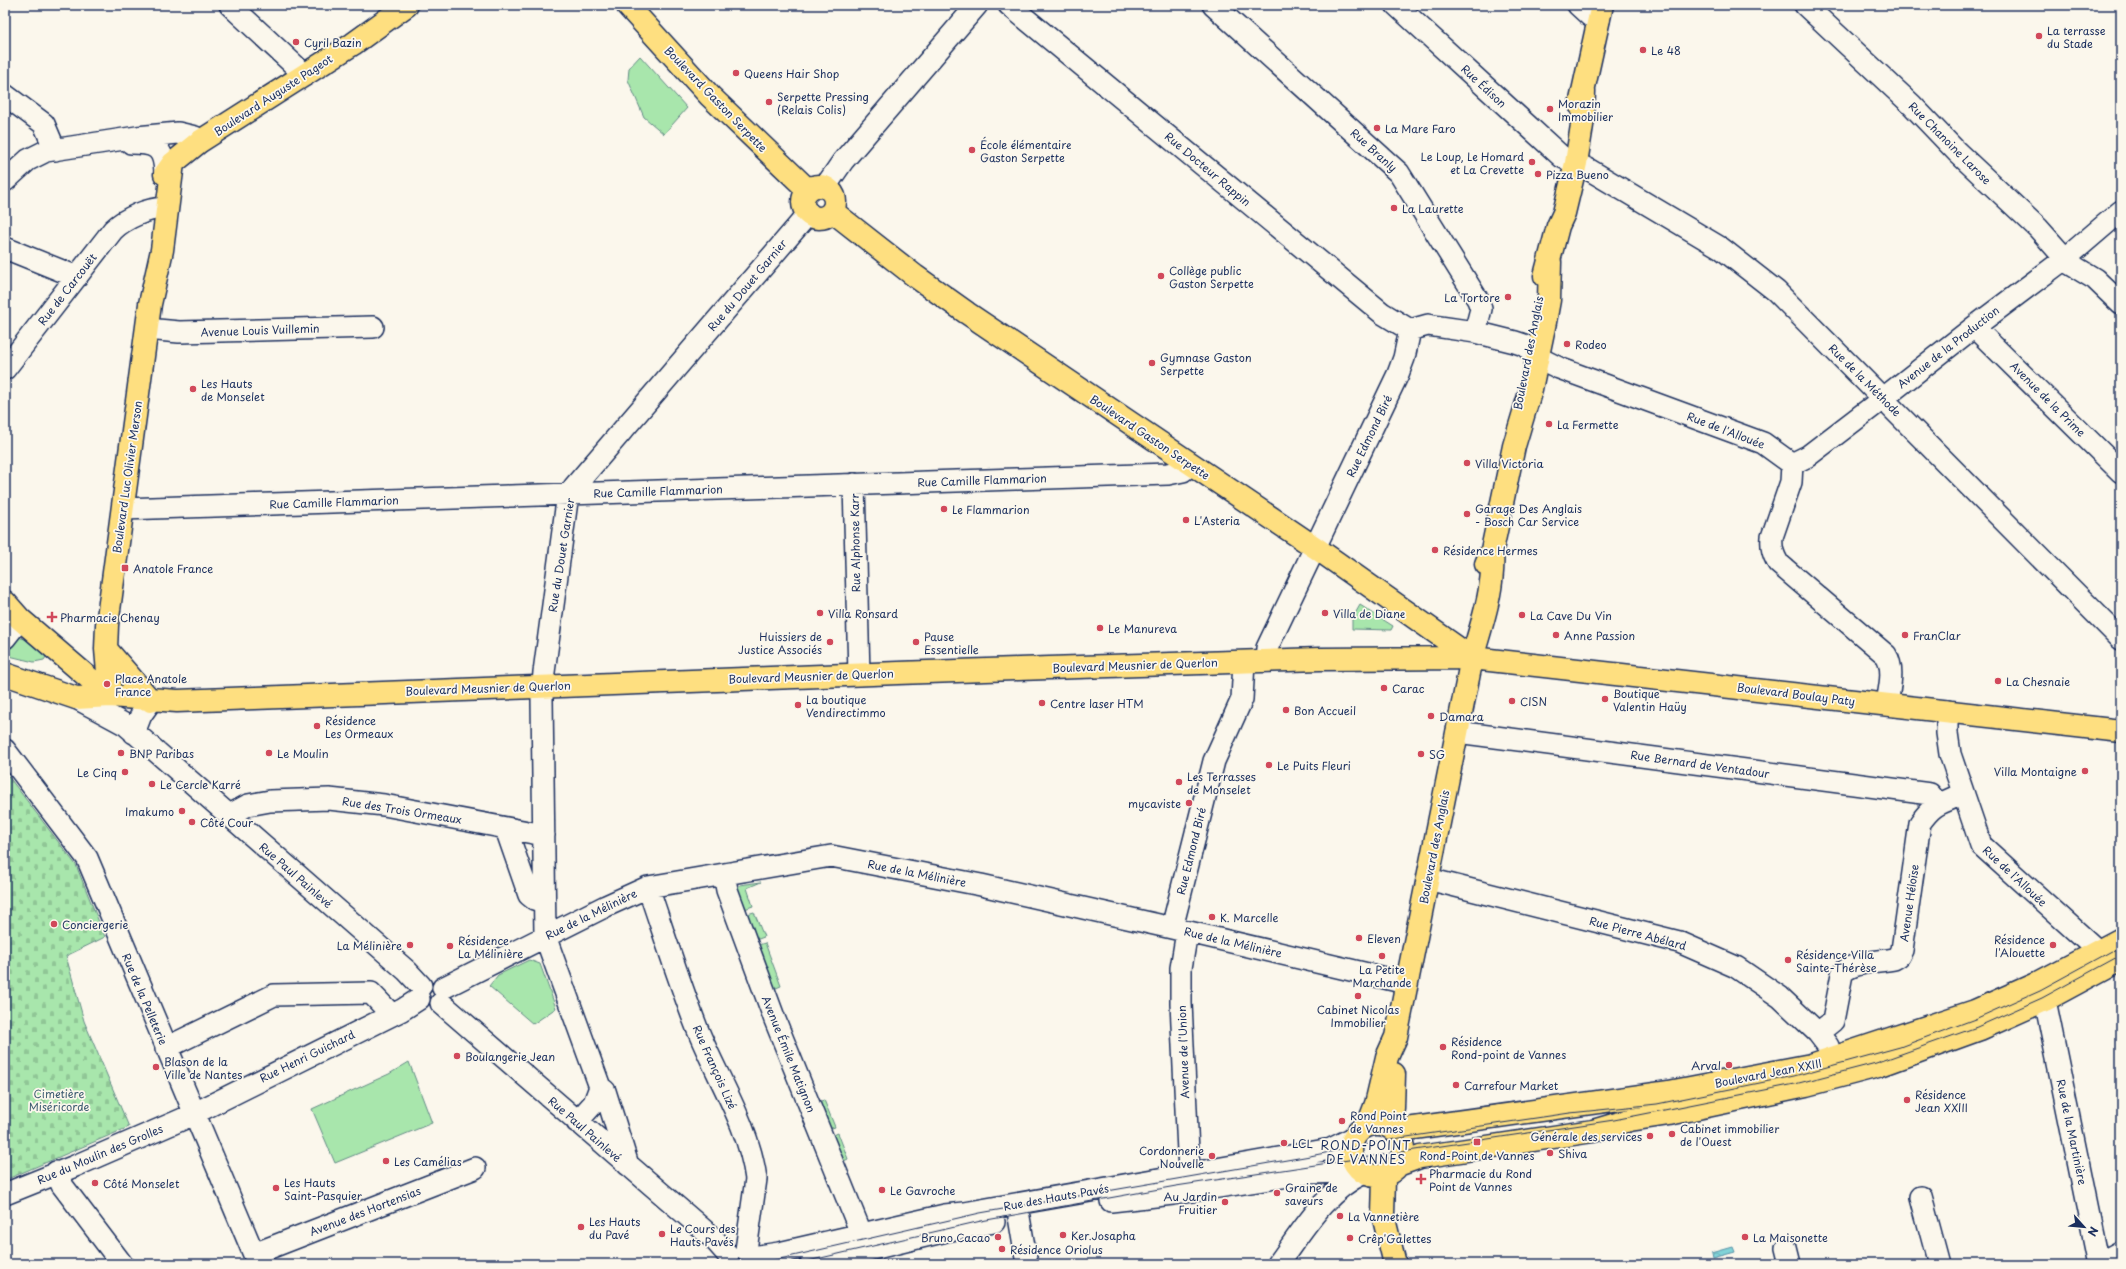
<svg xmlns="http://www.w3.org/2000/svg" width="2126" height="1269" viewBox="0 0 2126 1269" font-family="'Playpen Sans',sans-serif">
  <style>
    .green { fill: #a8e6ac; stroke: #628a85 }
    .cemetery { fill: url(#cemetery-stones); stroke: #628a85 }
    .water { fill: url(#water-waves); stroke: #5891a7 }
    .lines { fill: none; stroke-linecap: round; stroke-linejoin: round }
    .minor-casing { stroke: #1b2f5e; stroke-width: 24 }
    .major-casing { stroke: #1b2f5e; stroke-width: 25 }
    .minor { stroke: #fbf7ec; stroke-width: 21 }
    .major { stroke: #fedf80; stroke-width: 22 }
    .tram { stroke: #1b2f5e; stroke-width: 1 }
    .poi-dot { fill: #d1495b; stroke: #fbf7ec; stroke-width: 1.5 }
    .labels { text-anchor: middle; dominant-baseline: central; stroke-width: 3.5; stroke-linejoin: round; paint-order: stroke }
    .poi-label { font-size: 11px; fill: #1b2f5e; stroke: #fbf7ec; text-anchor: start }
    .street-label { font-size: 11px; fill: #1b2f5e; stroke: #fbf7ec }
    .park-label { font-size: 11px; fill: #3e5d72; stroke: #fbf7ec }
    .neighbourhood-label { font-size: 12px; letter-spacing: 1px; fill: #1b2f5e; stroke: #fbf7ec }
  </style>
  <defs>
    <pattern id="cemetery-stones" width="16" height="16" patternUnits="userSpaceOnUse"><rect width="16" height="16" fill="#a8e6ac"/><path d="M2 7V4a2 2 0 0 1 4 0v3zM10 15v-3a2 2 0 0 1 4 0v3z" fill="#90c696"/></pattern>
    <pattern id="water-waves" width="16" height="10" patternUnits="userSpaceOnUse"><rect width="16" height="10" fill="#81d3d7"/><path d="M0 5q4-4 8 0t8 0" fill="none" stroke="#6fb5bb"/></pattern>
  </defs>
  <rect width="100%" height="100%" fill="#fbf7ec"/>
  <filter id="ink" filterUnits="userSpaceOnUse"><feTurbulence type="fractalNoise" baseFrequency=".025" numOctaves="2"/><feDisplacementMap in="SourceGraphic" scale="8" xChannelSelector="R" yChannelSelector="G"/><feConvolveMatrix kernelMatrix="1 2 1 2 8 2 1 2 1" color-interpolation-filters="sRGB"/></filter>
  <g filter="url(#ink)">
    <path class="green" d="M640,56L687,108L664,134L644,117L628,80L629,68Z
      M1360,605L1393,626L1391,630L1352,629V619Z
      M18,637L25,639L44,655L46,657L44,660L34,662L5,655V648Z
      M761,882L747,888L753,906L742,910L736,889L740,885Z
      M754,912L764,937L753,941L744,915Z
      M765,943L781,986L771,990L755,946Z
      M529,960L540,964L556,1008L533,1024L489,986L498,975Z
      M409,1062L432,1123L335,1163L312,1109L389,1074Z
      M824,1100L835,1127L826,1130L815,1103Z
      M838,1133L848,1159L840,1163L829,1137Z"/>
    <path class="cemetery" d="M5,772L76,865L105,937L66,956L84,1021L129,1127L5,1180Z"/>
    <path class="water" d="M1733,1247L1735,1252L1713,1258L1712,1253Z"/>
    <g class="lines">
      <defs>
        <path id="minor" d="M230,5L305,75
          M1009,5L1382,313L1410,330
          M1213,5L1399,173L1478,300L1481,309L1475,332
          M1396,5L1562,157L1588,169L1721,248L1776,291L2121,639
          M1578,5L1590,16L1599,20
          M1805,5L1912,105L1957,152L2038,228L2070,264L2095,279L2121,304
          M5,95L44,124L55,150
          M131,143C156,143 164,148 165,173
          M5,181L28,160L46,151L137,137L178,133L195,137L199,142
          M825,187L843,161L977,5
          M5,248L77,277
          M1974,327L2121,472
          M147,329L179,332L373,327
          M1410,330L1428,325L1434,326L1475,332L1515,342L1524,345L1541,359L1559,368L1763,443L1792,464L1791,482L1772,537C1771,548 1773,554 1778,563L1886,655C1895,669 1889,689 1887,704
          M5,369L113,230C124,219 151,206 166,209
          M1792,464L1808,456L1872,407L1974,327L2066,258L2121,211
          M854,484L859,674
          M123,509L1168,474L1183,471L1190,464
          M5,638L20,619
          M1266,661L1267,648L1398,374L1404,358L1410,330
          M76,698L126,725L407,971L421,986
          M1947,711V733L1950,754L1981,845L2099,952
          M1457,732L1930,794L1938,804
          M134,733L141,715L151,701
          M5,750L87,858L258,1264
          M228,816L248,805L270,801L329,799L384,805L544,835
          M506,829L529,895L534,899L544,902
          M724,874L727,890L775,1020L861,1233
          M1428,879L1679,942L1736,967L1780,997L1818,1033L1828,1046L1832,1060
          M648,887C664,934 679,982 697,1028C717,1078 749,1125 756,1179L746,1250
          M1172,928L1214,761L1242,699L1244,662
          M1187,932L1181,968V1003L1189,1173
          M443,988L606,906L648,887L831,856L981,885L1172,928L1406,983
          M2045,1000L2099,1264
          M441,1003L713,1238L728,1255
          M1818,1033L1833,1021L1842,974C1851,961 1879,962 1894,959L1899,956L1902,950L1920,823C1936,800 1942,805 1963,793
          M166,1048L274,995L371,993L391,1014
          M577,1122L594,1103L600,1087
          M628,1165L605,1091L600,1087L545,936L542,698L544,672L567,501L574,487L809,213
          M56,1172L62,1185L122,1264
          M5,1194L75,1166L183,1119L402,1010L419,999
          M1921,1197L1939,1264
          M1111,1201L1173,1194L1308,1173L1347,1172L1357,1167
          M1019,1217L1027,1264
          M1786,1248L1790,1264
          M254,1254L475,1168
          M759,1256L779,1253L945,1215L964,1213L1331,1149L1353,1138
          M811,1264L946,1231L994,1222
          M1278,1264C1303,1230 1325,1191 1364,1173
          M2099,1264L2121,1252"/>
        <path id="major" d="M627,5L710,96L808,190
          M1580,105L1602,5
          M165,174L173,163L199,142L353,44L407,5
          M803 202a16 16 0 1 1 32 0a16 16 0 1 1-32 0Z
          M832,211L915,276L967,313L1316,548L1472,658
          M1545,276L1558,226L1564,213L1576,163L1583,119L1584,91
          M1486,564L1492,550L1514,446L1531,389L1545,322L1549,300L1550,262
          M5,602L20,619L110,696
          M106,649L151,701
          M5,674L76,698L110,696L177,701L898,673L1320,659L1472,658L2121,731
          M110,696L106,649L107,625L150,304L162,250L173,163
          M1351 1150a26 26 0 1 1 52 0a26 26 0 1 1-52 0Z
          M1368,1125L1376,1104L1387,1057L1396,1037L1472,658C1482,623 1495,587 1492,550
          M1389,1126L1393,1108L1394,1074
          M1393,1129L1400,1130L1669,1092L1811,1065L1975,1011L2038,983L2121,939
          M1398,1165L1420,1157L1593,1131L1630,1120L1669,1114L1806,1085L1878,1066L1980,1029L2045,1000L2121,959
          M1385,1174L1384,1179L1383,1215L1395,1264"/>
      </defs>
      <use href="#minor" class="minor-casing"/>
      <use href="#major" class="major-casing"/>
      <use href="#minor" class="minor"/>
      <use href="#major" class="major"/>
      <path class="tram" d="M758,1264L980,1213L1310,1156L1400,1138L1570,1113L1657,1104L1794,1076L1900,1047L1975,1019L2040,990L2121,946
        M795,1264L981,1221L1176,1186L1614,1120L1795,1084L1876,1063L1977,1027L2042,998L2121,955"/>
    </g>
  </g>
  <g class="poi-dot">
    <circle cx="2039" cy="36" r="4"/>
    <circle cx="296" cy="42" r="4"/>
    <circle cx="1643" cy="50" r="4"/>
    <circle cx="736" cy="73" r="4"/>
    <circle cx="769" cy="102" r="4"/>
    <circle cx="1550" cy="109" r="4"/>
    <circle cx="1377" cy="128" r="4"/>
    <circle cx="972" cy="150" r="4"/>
    <circle cx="1532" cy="162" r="4"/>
    <circle cx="1538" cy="174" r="4"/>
    <circle cx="1394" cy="208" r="4"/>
    <circle cx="1161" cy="276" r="4"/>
    <circle cx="1508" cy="297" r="4"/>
    <circle cx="1567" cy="344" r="4"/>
    <circle cx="1152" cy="363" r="4"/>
    <circle cx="193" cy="389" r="4"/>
    <circle cx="1549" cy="424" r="4"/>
    <circle cx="1467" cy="463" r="4"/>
    <circle cx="944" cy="509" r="4"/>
    <circle cx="1467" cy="514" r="4"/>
    <circle cx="1186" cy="520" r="4"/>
    <circle cx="1435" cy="550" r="4"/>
    <rect x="121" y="564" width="8" height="8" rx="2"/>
    <circle cx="820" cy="613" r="4"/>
    <circle cx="1325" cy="613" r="4"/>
    <circle cx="1522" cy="615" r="4"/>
    <path d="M50 611h4v4h4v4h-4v4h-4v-4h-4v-4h4z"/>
    <circle cx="1100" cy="628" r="4"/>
    <circle cx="1556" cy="635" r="4"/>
    <circle cx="1905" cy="635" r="4"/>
    <circle cx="830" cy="642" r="4"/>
    <circle cx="916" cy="642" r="4"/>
    <circle cx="1998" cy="681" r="4"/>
    <circle cx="107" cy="684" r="4"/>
    <circle cx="1384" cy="688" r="4"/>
    <circle cx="1605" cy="699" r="4"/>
    <circle cx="1512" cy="701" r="4"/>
    <circle cx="1042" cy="703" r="4"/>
    <circle cx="798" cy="705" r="4"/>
    <circle cx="1286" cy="710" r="4"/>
    <circle cx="1431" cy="716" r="4"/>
    <circle cx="317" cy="726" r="4"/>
    <circle cx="121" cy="753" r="4"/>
    <circle cx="269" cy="753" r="4"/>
    <circle cx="1421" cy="754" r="4"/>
    <circle cx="1269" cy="765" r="4"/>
    <circle cx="2085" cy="771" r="4"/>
    <circle cx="125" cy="772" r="4"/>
    <circle cx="1179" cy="782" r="4"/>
    <circle cx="152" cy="784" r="4"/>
    <circle cx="1189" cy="803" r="4"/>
    <circle cx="182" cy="811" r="4"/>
    <circle cx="192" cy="822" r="4"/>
    <circle cx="1212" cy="917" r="4"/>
    <circle cx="54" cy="924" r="4"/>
    <circle cx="1359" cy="938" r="4"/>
    <circle cx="410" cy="945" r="4"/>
    <circle cx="2053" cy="945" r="4"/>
    <circle cx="450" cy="946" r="4"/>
    <circle cx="1382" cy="956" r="4"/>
    <circle cx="1788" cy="960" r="4"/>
    <circle cx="1358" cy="996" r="4"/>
    <circle cx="1443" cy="1047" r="4"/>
    <circle cx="457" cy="1056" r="4"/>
    <circle cx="1729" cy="1065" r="4"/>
    <circle cx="156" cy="1067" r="4"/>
    <circle cx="1456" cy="1085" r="4"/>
    <circle cx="1907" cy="1100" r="4"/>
    <circle cx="1342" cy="1121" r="4"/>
    <circle cx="1672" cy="1134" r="4"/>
    <circle cx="1650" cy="1136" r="4"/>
    <rect x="1473" y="1138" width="8" height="8" rx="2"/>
    <circle cx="1284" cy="1143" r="4"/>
    <circle cx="1550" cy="1153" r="4"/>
    <circle cx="1212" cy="1156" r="4"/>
    <circle cx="386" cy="1161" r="4"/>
    <path d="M1419 1173h4v4h4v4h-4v4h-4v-4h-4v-4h4z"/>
    <circle cx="95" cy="1183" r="4"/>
    <circle cx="276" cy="1188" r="4"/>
    <circle cx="882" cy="1190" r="4"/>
    <circle cx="1277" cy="1193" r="4"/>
    <circle cx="1225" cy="1202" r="4"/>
    <circle cx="1340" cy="1216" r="4"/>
    <circle cx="581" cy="1227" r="4"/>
    <circle cx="662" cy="1234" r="4"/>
    <circle cx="1063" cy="1235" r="4"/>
    <circle cx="998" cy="1237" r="4"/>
    <circle cx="1745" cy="1237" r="4"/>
    <circle cx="1350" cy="1238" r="4"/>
    <circle cx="1002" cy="1249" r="4"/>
  </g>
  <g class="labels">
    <g class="poi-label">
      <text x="2047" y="30">La terrasse<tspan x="2047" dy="13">du Stade</tspan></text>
      <text x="304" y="42">Cyril Bazin</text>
      <text x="1651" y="50">Le 48</text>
      <text x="744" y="73">Queens Hair Shop</text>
      <text x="777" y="96">Serpette Pressing<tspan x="777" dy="13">(Relais Colis)</tspan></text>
      <text x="1558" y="103">Morazin<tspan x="1558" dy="13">Immobilier</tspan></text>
      <text x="1385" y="128">La Mare Faro</text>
      <text x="980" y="144">École élémentaire<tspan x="980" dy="13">Gaston Serpette</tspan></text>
      <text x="1524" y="156" text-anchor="end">Le Loup, Le Homard<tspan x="1524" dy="13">et La Crevette</tspan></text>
      <text x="1546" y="174">Pizza Bueno</text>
      <text x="1402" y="208">La Laurette</text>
      <text x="1169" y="270">Collège public<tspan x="1169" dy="13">Gaston Serpette</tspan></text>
      <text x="1500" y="297" text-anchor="end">La Tortore</text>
      <text x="1575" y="344">Rodeo</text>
      <text x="1160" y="357">Gymnase Gaston<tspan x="1160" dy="13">Serpette</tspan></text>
      <text x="201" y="383">Les Hauts<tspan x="201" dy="13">de Monselet</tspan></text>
      <text x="1557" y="424">La Fermette</text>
      <text x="1475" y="463">Villa Victoria</text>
      <text x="1475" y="508">Garage Des Anglais<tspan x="1475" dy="13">- Bosch Car Service</tspan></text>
      <text x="952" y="509">Le Flammarion</text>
      <text x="1194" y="520">L'Asteria</text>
      <text x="1443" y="550">Résidence Hermes</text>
      <text x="133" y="568">Anatole France</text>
      <text x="828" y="613">Villa Ronsard</text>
      <text x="1333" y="613">Villa de Diane</text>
      <text x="1530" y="615">La Cave Du Vin</text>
      <text x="60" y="617">Pharmacie Chenay</text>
      <text x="1108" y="628">Le Manureva</text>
      <text x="1564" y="635">Anne Passion</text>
      <text x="1913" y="635">FranClar</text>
      <text x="822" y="636" text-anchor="end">Huissiers de<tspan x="822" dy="13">Justice Associés</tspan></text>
      <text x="924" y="636">Pause<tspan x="924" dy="13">Essentielle</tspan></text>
      <text x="115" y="678">Place Anatole<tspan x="115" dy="13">France</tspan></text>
      <text x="2006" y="681">La Chesnaie</text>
      <text x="1392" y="688">Carac</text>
      <text x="1613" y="693">Boutique<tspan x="1613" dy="13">Valentin Haüy</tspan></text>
      <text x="806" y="699">La boutique<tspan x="806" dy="13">Vendirectimmo</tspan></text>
      <text x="1520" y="701">CISN</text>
      <text x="1050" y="703">Centre laser HTM</text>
      <text x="1294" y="710">Bon Accueil</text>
      <text x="1439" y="716">Damara</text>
      <text x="325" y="720">Résidence<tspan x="325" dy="13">Les Ormeaux</tspan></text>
      <text x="129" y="753">BNP Paribas</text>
      <text x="277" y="753">Le Moulin</text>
      <text x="1429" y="754">SG</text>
      <text x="1277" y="765">Le Puits Fleuri</text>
      <text x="2077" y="771" text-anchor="end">Villa Montaigne</text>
      <text x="117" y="772" text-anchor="end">Le Cinq</text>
      <text x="1187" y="776">Les Terrasses<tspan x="1187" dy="13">de Monselet</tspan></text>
      <text x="160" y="784">Le Cercle Karré</text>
      <text x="1181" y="803" text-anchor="end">mycaviste</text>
      <text x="174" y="811" text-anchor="end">Imakumo</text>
      <text x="200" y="822">Côté Cour</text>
      <text x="1220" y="917">K. Marcelle</text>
      <text x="62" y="924">Conciergerie</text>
      <text x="1367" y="938">Eleven</text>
      <text x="2045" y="939" text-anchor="end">Résidence<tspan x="2045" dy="13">l'Alouette</tspan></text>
      <text x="458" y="940">Résidence<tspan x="458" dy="13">La Mélinière</tspan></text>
      <text x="402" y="945" text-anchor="end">La Mélinière</text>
      <text x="1796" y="954">Résidence Villa<tspan x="1796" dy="13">Sainte-Thérèse</tspan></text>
      <text x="1382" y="969" text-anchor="middle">La Petite<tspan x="1382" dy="13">Marchande</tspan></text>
      <text x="1358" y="1009" text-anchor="middle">Cabinet Nicolas<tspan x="1358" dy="13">Immobilier</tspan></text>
      <text x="1451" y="1041">Résidence<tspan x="1451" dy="13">Rond-point de Vannes</tspan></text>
      <text x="465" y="1056">Boulangerie Jean</text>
      <text x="164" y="1061">Blason de la<tspan x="164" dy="13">Ville de Nantes</tspan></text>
      <text x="1721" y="1065" text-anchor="end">Arval</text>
      <text x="1464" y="1085">Carrefour Market</text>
      <text x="1915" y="1094">Résidence<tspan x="1915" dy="13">Jean XXIII</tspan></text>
      <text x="1350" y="1115">Rond Point<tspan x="1350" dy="13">de Vannes</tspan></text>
      <text x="1680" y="1128">Cabinet immobilier<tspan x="1680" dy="13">de l'Ouest</tspan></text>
      <text x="1642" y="1136" text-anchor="end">Générale des services</text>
      <text x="1292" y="1143">LCL</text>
      <text x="1204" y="1150" text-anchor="end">Cordonnerie<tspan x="1204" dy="13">Nouvelle</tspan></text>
      <text x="1558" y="1153">Shiva</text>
      <text x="1477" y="1155" text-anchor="middle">Rond-Point de Vannes</text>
      <text x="394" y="1161">Les Camélias</text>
      <text x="1429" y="1173">Pharmacie du Rond<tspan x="1429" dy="13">Point de Vannes</tspan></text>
      <text x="284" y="1182">Les Hauts<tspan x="284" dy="13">Saint-Pasquier</tspan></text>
      <text x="103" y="1183">Côté Monselet</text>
      <text x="1285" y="1187">Graine de<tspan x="1285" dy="13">saveurs</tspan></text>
      <text x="890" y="1190">Le Gavroche</text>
      <text x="1217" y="1196" text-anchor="end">Au Jardin<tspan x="1217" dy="13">Fruitier</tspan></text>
      <text x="1348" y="1216">La Vannetière</text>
      <text x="589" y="1221">Les Hauts<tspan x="589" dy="13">du Pavé</tspan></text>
      <text x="670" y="1228">Le Cours des<tspan x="670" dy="13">Hauts Pavés</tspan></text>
      <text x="1071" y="1235">Ker.Josapha</text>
      <text x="990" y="1237" text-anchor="end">Bruno Cacao</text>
      <text x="1753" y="1237">La Maisonette</text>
      <text x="1358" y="1238">Crêp'Galettes</text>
      <text x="1010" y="1249">Résidence Oriolus</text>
    </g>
    <g class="street-label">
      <text transform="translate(1484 86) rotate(43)">Rue Édison</text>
      <text transform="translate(273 95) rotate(-33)">Boulevard Auguste Pageot</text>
      <text transform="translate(716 99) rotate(46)">Boulevard Gaston Serpette</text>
      <text transform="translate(1950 143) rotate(45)">Rue Chanoine Larose</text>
      <text transform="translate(1374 150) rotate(42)">Rue Branly</text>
      <text transform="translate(1208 169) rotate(40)">Rue Docteur Rappin</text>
      <text transform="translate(747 285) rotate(-50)">Rue du Douet Garnier</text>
      <text transform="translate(67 289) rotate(-52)">Rue de Carcouët</text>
      <text transform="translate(260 330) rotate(-2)">Avenue Louis Vuillemin</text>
      <text transform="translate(1948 347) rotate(-38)">Avenue de la Production</text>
      <text transform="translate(1528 353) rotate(-79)">Boulevard des Anglais</text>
      <text transform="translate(1865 380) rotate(45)">Rue de la Méthode</text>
      <text transform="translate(2048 399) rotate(45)">Avenue de la Prime</text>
      <text transform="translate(1726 430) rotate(21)">Rue de l'Allouée</text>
      <text transform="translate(1369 436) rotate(-64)">Rue Edmond Biré</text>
      <text transform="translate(1150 437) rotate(34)">Boulevard Gaston Serpette</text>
      <text transform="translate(127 477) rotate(-82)">Boulevard Luc Olivier Merson</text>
      <text transform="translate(982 480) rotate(-2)">Rue Camille Flammarion</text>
      <text transform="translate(658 491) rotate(-2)">Rue Camille Flammarion</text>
      <text transform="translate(334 502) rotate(-2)">Rue Camille Flammarion</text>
      <text transform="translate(855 543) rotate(-91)">Rue Alphonse Karr</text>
      <text transform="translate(561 555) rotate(-81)">Rue du Douet Garnier</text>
      <text transform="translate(1135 665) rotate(-2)">Boulevard Meusnier de Querlon</text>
      <text transform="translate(811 676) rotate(-2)">Boulevard Meusnier de Querlon</text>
      <text transform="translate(488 688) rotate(-2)">Boulevard Meusnier de Querlon</text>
      <text transform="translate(1796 694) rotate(7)">Boulevard Boulay Paty</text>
      <text transform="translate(1700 764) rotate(8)">Rue Bernard de Ventadour</text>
      <text transform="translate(402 810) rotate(9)">Rue des Trois Ormeaux</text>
      <text transform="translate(1434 847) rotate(-79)">Boulevard des Anglais</text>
      <text transform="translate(1191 851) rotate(-76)">Rue Edmond Biré</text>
      <text transform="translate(917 873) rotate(11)">Rue de la Mélinière</text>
      <text transform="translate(296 875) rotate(41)">Rue Paul Painlevé</text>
      <text transform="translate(2015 876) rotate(43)">Rue de l'Allouée</text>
      <text transform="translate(1909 903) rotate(-82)">Avenue Héloïse</text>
      <text transform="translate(591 914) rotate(-26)">Rue de la Mélinière</text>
      <text transform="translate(1638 933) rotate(15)">Rue Pierre Abélard</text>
      <text transform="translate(1233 942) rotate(13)">Rue de la Mélinière</text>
      <text transform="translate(145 999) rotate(67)">Rue de la Pelleterie</text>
      <text transform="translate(1183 1052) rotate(-92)">Avenue de l'Union</text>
      <text transform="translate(789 1054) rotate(68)">Avenue Émile Matignon</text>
      <text transform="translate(307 1056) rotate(-26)">Rue Henri Guichard</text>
      <text transform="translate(715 1067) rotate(66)">Rue François Lizé</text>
      <text transform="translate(1768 1073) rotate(-11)">Boulevard Jean XXIII</text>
      <text transform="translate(585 1129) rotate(41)">Rue Paul Painlevé</text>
      <text transform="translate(2072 1132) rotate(78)">Rue de la Martinière</text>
      <text transform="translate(100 1154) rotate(-23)">Rue du Moulin des Grolles</text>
      <text transform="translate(1056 1197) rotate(-10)">Rue des Hauts Pavés</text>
      <text transform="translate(365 1211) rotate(-21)">Avenue des Hortensias</text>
    </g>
    <g class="park-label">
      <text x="59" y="1093">Cimetière<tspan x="59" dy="13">Miséricorde</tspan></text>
    </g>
    <g class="neighbourhood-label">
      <text x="1366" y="1145">ROND-POINT<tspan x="1366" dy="14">DE VANNES</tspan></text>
    </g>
  </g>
  <rect width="2126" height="1269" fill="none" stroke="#fbf7ec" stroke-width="20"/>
  <rect x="10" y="10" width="2106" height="1249" fill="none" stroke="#1b2f5e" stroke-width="1.5" filter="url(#ink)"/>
  <g transform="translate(2084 1227) rotate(117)" stroke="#fbf7ec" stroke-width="3" paint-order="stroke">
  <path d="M0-3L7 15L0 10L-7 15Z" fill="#1b2f5e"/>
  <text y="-6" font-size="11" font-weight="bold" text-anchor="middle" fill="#1b2f5e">N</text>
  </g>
</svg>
